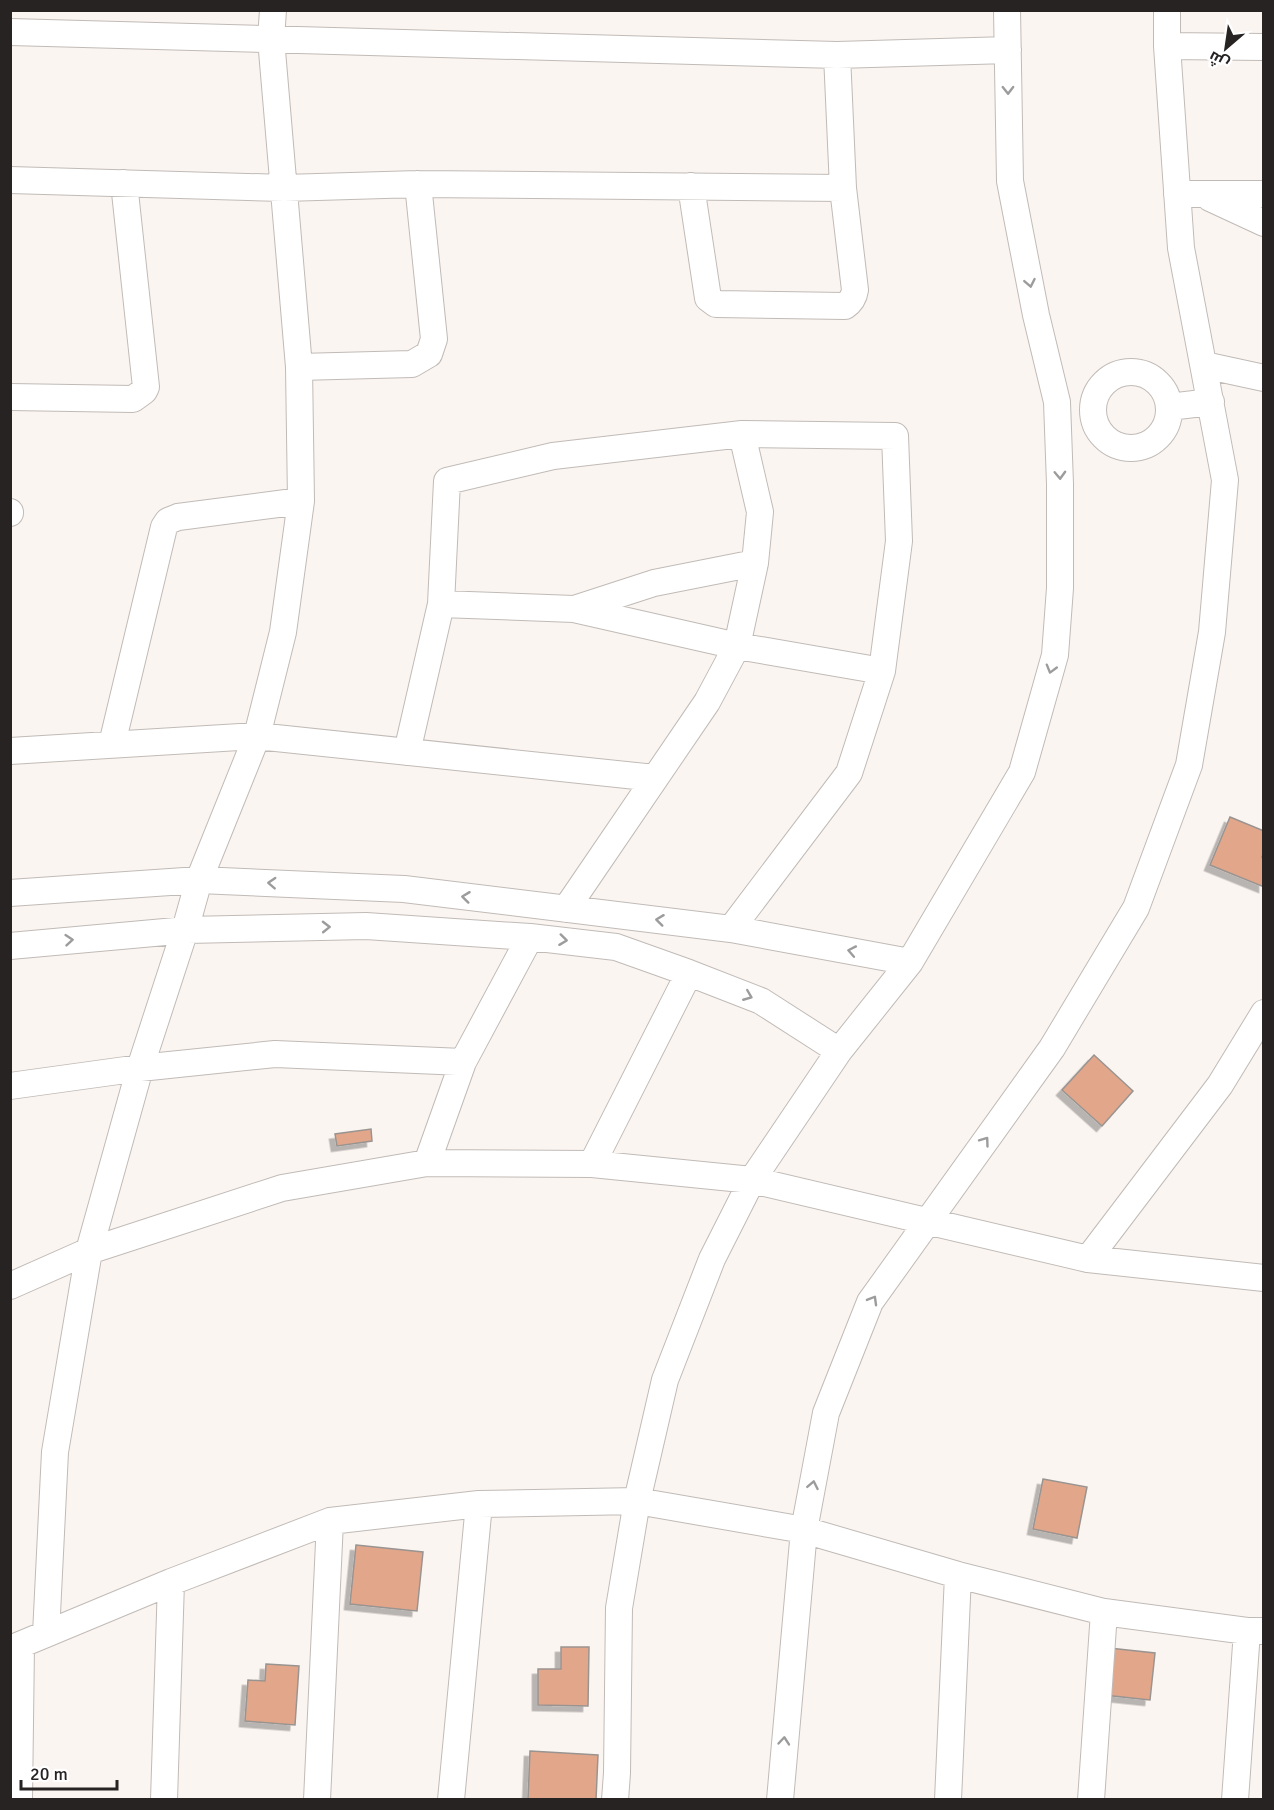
<svg xmlns="http://www.w3.org/2000/svg" width="1274" height="1810" viewBox="0 0 1274 1810" font-family="Signika,Cairo,sans-serif">
  <style>
    .building { fill: #e2a78b; stroke: #9a9491; stroke-width: 1.5; filter: url(#shadow) }
    .lines { fill: none; stroke-linecap: round; stroke-linejoin: round }
    .minor-casing { stroke: #c1bbb7; stroke-width: 28 }
    .minor { stroke: #fff; stroke-width: 26 }
    .oneway { stroke: #9d9c9c }
  </style>
  <defs>
    <filter id="shadow"><feDropShadow dx="-5.5" dy="5.5" stdDeviation="0" flood-color="#0004"/></filter>
  </defs>
  <rect width="100%" height="100%" fill="#fbf5f1"/>
  <path class="building" d="M1230,817L1264,831V852L1262,857H1264V887L1210,865Z
    M1094,1055L1133,1091L1102,1126L1062,1090Z
    M371,1129L372,1141L337,1146L335,1134Z
    M1043,1479L1087,1487L1077,1538L1033,1529Z
    M356,1545L423,1552L417,1611L350,1604Z
    M561,1647H589L588,1706L538,1705V1669H561Z
    M1109,1648L1155,1653L1150,1700L1104,1695Z
    M266,1664L299,1666L295,1725L245,1721L248,1680L265,1681Z
    M530,1751L598,1755L596,1800H528Z"/>
  <g class="lines">
    <defs>
      <path id="minor" d="M10,32L837,55L1008,50
        M1167,46L1264,47
        M10,180L284,188L418,184L843,188
        M691,186L708,298L716,304L845,306C851,302 854,297 855,290L843,188L837,55
        M1177,194H1264
        M1210,198L1264,223
        M1204,365L1264,378
        M299,367L412,364L429,354L434,339L418,184
        M1093 410a38 38 0 1 1 76 0a38 38 0 1 1-76 0Z
        M10,397L133,399L144,391L146,387L124,183
        M1169,407L1211,402
        M10,512V513
        M441,604L574,609L737,646L882,671
        M574,609L654,583L755,563
        M112,744L164,527L168,521L178,517L301,501
        M10,751L257,736L655,778
        M407,752L441,604L447,481L553,456L742,434L895,436L899,541L882,671L849,773L731,929
        M10,893L199,880L404,889L731,929L910,962
        M566,909L707,702L737,646L755,563L760,512L742,434
        M10,946L187,930L366,926L530,937L616,947L689,973L761,1001L839,1051
        M10,1086L140,1068L275,1054L463,1062
        M427,1163L463,1062L530,937
        M592,1164L689,973
        M1088,1259L1220,1085L1264,1013
        M10,1286L89,1251L282,1188L427,1163L592,1164L752,1180L1088,1259L1264,1278
        M46,1634L55,1452L89,1251L140,1068L185,930L199,880L257,736L283,632L301,501L299,367L271,39L273,10
        M10,1649L171,1582L330,1521L479,1504L637,1501L804,1530L958,1575L1104,1612L1247,1631H1264
        M19,1800L21,1645
        M164,1800L171,1582
        M317,1800L330,1521
        M451,1800L479,1504
        M615,1800L617,1773L619,1608L637,1501L665,1380L712,1259L752,1180L839,1051L910,962L1022,772L1055,655L1060,588V484L1057,402L1036,315L1010,181L1007,10
        M780,1800L804,1530L826,1413L870,1302L1052,1048L1136,908L1189,765L1212,632L1225,480L1181,248L1167,46V10
        M948,1800L958,1575
        M1091,1800L1104,1612
        M1235,1800L1247,1631"/>
    </defs>
    <use href="#minor" class="minor-casing"/>
    <use href="#minor" class="minor"/>
  </g>
  <defs><path id="oneway-chevron" d="M-2-3.5L2.5 0L-2 3.5" fill="none" stroke-width="1.6" stroke-linecap="round" stroke-linejoin="round" transform="scale(1.5)"/></defs>
  <g class="oneway">
    <use href="#oneway-chevron" transform="translate(1008 90) rotate(89)"/>
    <use href="#oneway-chevron" transform="translate(1030 283) rotate(79)"/>
    <use href="#oneway-chevron" transform="translate(1060 475) rotate(88)"/>
    <use href="#oneway-chevron" transform="translate(1051 669) rotate(106)"/>
    <use href="#oneway-chevron" transform="translate(272 883) rotate(-177)"/>
    <use href="#oneway-chevron" transform="translate(466 897) rotate(-173)"/>
    <use href="#oneway-chevron" transform="translate(660 920) rotate(-173)"/>
    <use href="#oneway-chevron" transform="translate(326 927) rotate(-1)"/>
    <use href="#oneway-chevron" transform="translate(69 940) rotate(-5)"/>
    <use href="#oneway-chevron" transform="translate(563 940) rotate(7)"/>
    <use href="#oneway-chevron" transform="translate(852 951) rotate(-169)"/>
    <use href="#oneway-chevron" transform="translate(748 996) rotate(22)"/>
    <use href="#oneway-chevron" transform="translate(985 1141) rotate(-54)"/>
    <use href="#oneway-chevron" transform="translate(873 1300) rotate(-60)"/>
    <use href="#oneway-chevron" transform="translate(813 1485) rotate(-79)"/>
    <use href="#oneway-chevron" transform="translate(784 1741) rotate(-85)"/>
  </g>
  <rect width="1274" height="1810" fill="none" stroke="#262322" stroke-width="24"/>
  <g transform="translate(1226 48) rotate(209)" stroke="#ffffff" stroke-width="4.5" paint-order="stroke">
  <path d="M0-4.5L10 22L0 15L-10 22Z" fill="#262322"/>
  <text y="-9" font-size="16" font-weight="bold" text-anchor="middle" fill="#262322">ش</text>
  </g>
  <path d="M21 1780v9h96v-9" fill="none" stroke="#262322" stroke-width="3"/>
  <text x="30" y="1780" font-size="18" fill="#262322" stroke="#ffffff" stroke-width="4.5" paint-order="stroke">20 m</text>
</svg>
